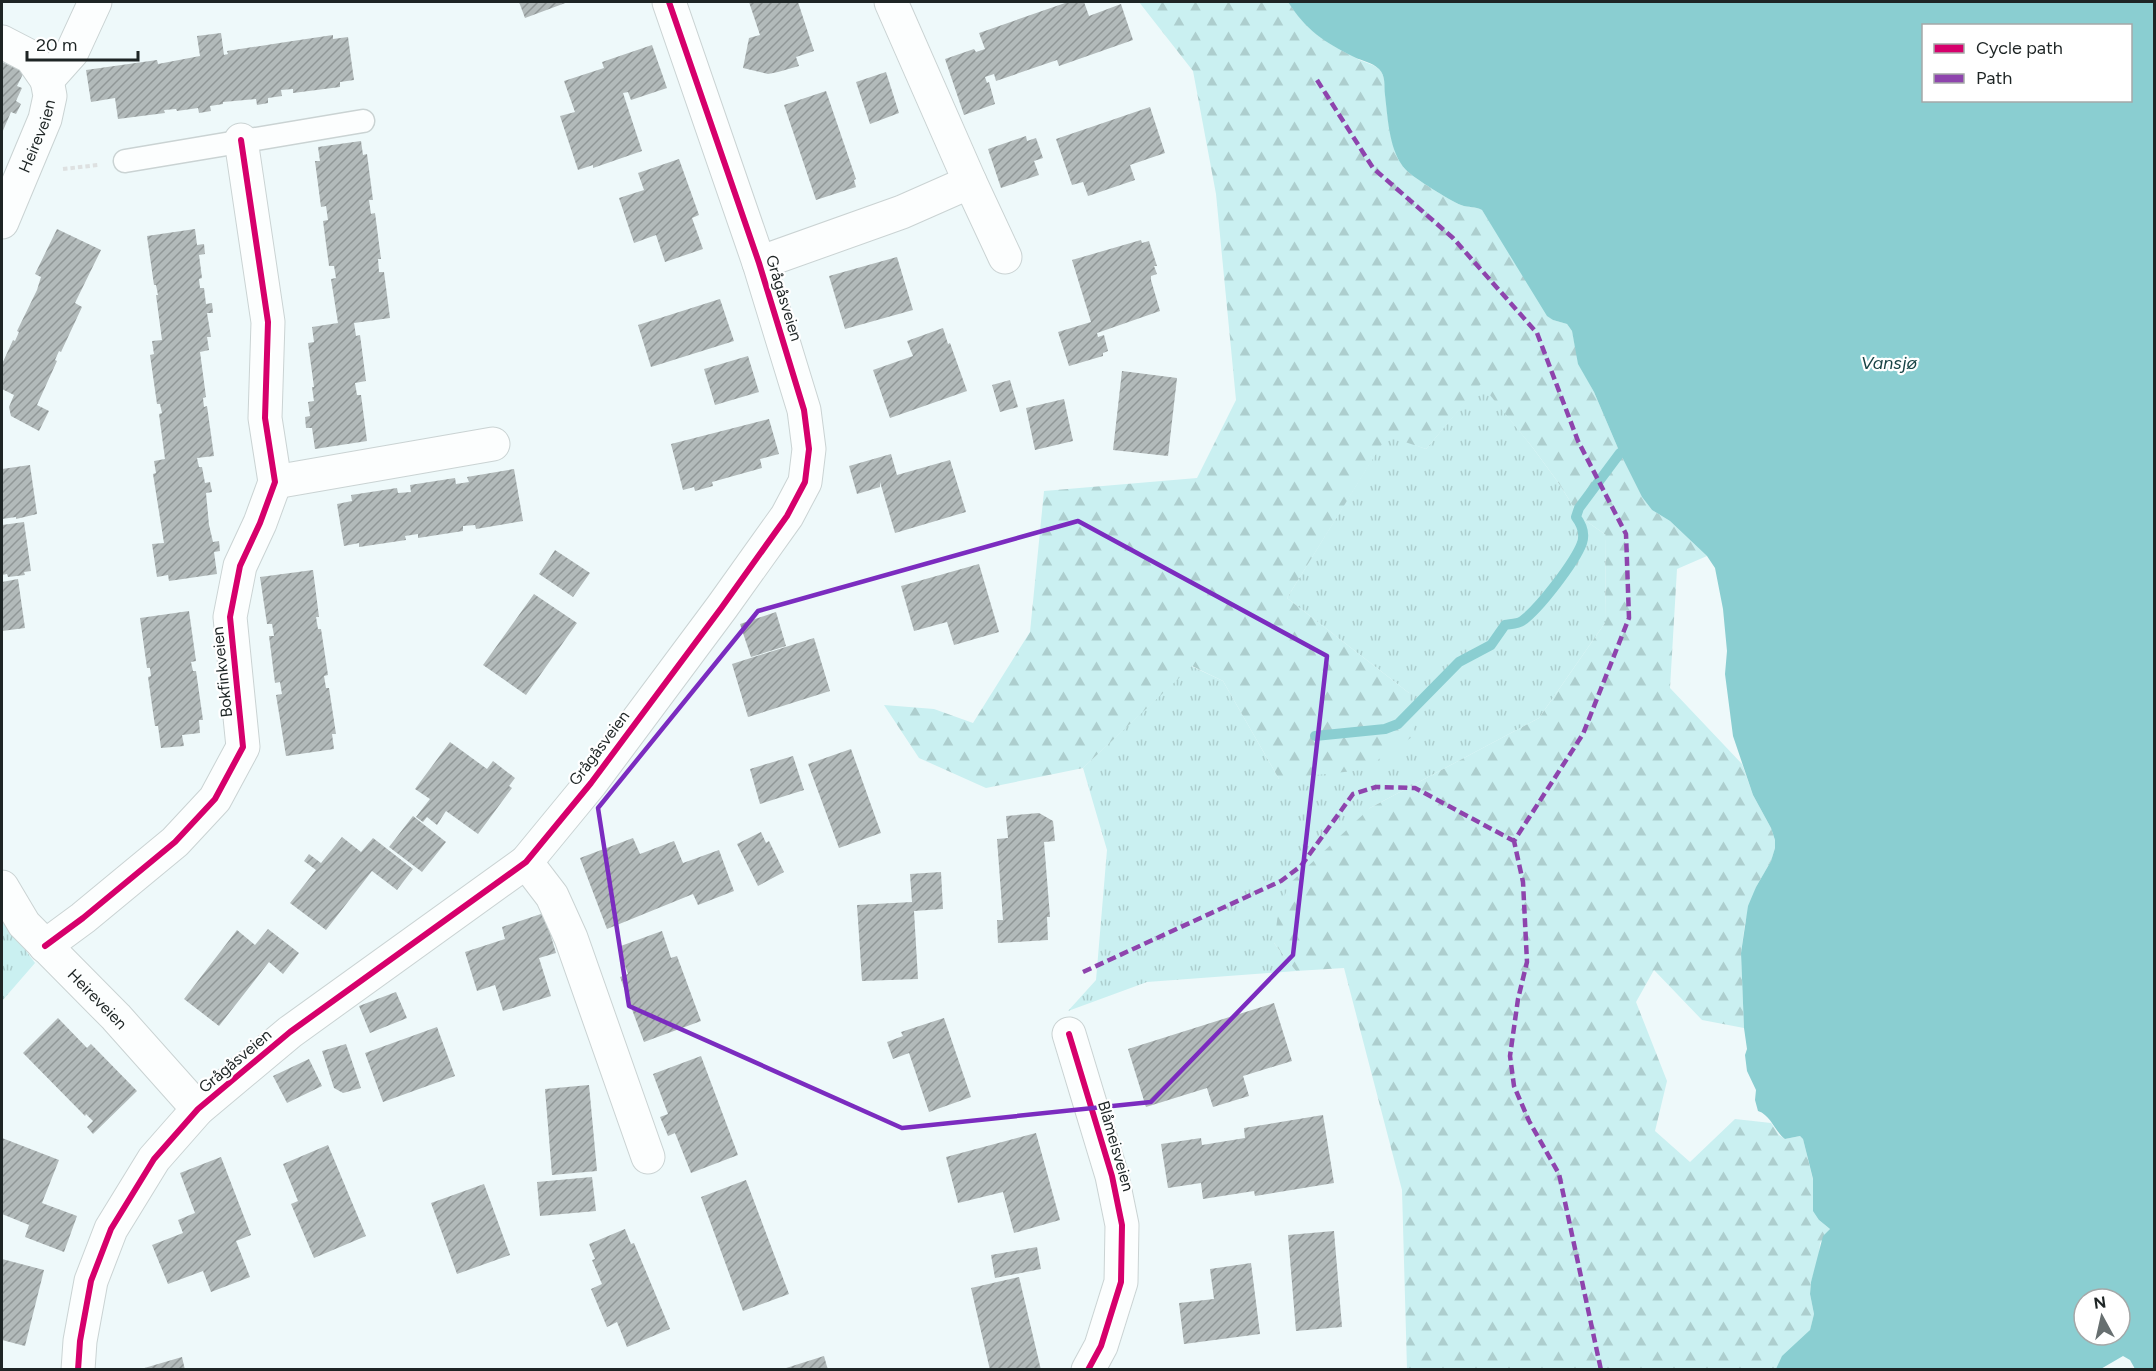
<svg xmlns="http://www.w3.org/2000/svg" width="2156" height="1371" viewBox="0 0 2156 1371" font-family="Figtree,sans-serif">
  <style>
    .grass { fill: url(#grass-tufts) }
    .forest { fill: url(#forest-firs) }
    .water { fill: #8aced1; fill-rule: evenodd }
    .lines { fill: none; stroke-linecap: round; stroke-linejoin: round }
    .stream { stroke: #8aced1; stroke-width: 10 }
    .building { fill: url(#building-hatch) }
    .lane-casing { stroke: #cad3d3; stroke-width: 25 }
    .street-casing { stroke: #cad3d3; stroke-width: 35 }
    .path { stroke: #dee1e1; stroke-width: 4; stroke-dasharray: 4.5 3; stroke-linecap: butt }
    .lane { stroke: #fcfefe; stroke-width: 22 }
    .street { stroke: #fcfefe; stroke-width: 33 }
    .quiet { stroke: #8e44ad; stroke-width: 4.5; stroke-dasharray: 9 4.5; stroke-linecap: butt }
    .cycleway-casing { stroke: #fff; stroke-width: 10 }
    .cycleway { stroke: #d6006c; stroke-width: 6 }
    .marked { fill: none; stroke: #7b2cbf; stroke-width: 4.5; stroke-linejoin: round }
    .labels { text-anchor: middle; dominant-baseline: central; stroke-width: 4.5; stroke-linejoin: round; paint-order: stroke }
    .street-label { font-size: 16px; fill: #1e2525; stroke: #fff }
    .water-label { font-size: 18px; font-style: italic; fill: #194446; stroke: #fff }
  </style>
  <defs>
    <pattern id="grass-tufts" width="24" height="20" patternUnits="userSpaceOnUse" patternTransform="scale(1.5)"><rect width="24" height="20" fill="#caf0f1"/><path d="M3 7l-1-3M5 7V3M7 7l1-3M15 17l-1-3M17 17v-4M19 17l1-3" fill="none" stroke="#adcece"/></pattern>
    <pattern id="forest-firs" width="22" height="20" patternUnits="userSpaceOnUse" patternTransform="scale(1.5)"><rect width="22" height="20" fill="#caf0f1"/><path d="M5 1l3.5 6h-7zM16 11l3.5 6h-7z" fill="#adcece"/></pattern>
    <pattern id="building-hatch" width="6" height="6" patternUnits="userSpaceOnUse" patternTransform="scale(1.5)"><rect width="6" height="6" fill="#b2baba"/><path d="M-1 1l2-2M0 6l6-6M5 7l2-2" fill="none" stroke="#909797"/></pattern>
  </defs>
  <rect width="100%" height="100%" fill="#eef9fa"/>
  <path class="grass" d="M1481,383L1533,448L1560,485L1579,516L1606,535L1605,623L1539,718L1370,808L1274,943L1296,971L1147,982L1068,1011L1096,980L1107,850L1083,768L1191,666L1223,681L1279,779L1409,693L1287,598L1387,435L1426,449Z
    M2,918L35,963L2,1001Z"/>
  <path class="forest" d="M1139,2H1288C1308,31 1323,41 1354,57C1362,62 1372,63 1379,69C1387,77 1384,90 1386,100C1388,122 1391,153 1406,170C1415,179 1449,200 1461,205C1469,208 1475,206 1482,210L1553,320L1567,324L1572,331L1579,364L1594,392L1620,453L1642,497L1652,510L1670,521L1707,556L1677,569L1670,688L1742,764L1753,795L1771,828L1775,840V848L1771,861L1756,887L1745,923L1741,953L1744,1028L1702,1020L1654,970L1636,1002L1667,1081L1655,1131L1690,1162L1735,1119L1771,1123L1779,1135L1785,1139L1800,1136L1803,1139L1813,1180L1819,1220L1830,1229L1820,1243L1819,1257L1811,1282L1810,1294L1814,1314L1810,1330L1776,1369H1407L1402,1190L1344,968L1296,971L1274,943L1278,914L1289,884L1370,808L1539,718L1605,623L1606,535L1579,516L1560,485L1533,448L1481,384L1426,449L1387,436L1287,598L1409,693L1415,735L1363,770L1279,779L1223,681L1192,666L1083,768L986,788L919,758L884,705L934,709L973,723L1030,632L1044,491L1197,478L1236,400L1216,194L1193,71Z"/>
  <path class="water" d="M1288,2H2154V1369H2135L2130,1360L2123,1356L2099,1370L1776,1369L1782,1356L1810,1330L1814,1314L1810,1294L1811,1282L1823,1236L1830,1229L1819,1220L1813,1211V1179L1803,1139L1800,1136L1785,1139C1775,1132 1771,1115 1758,1111L1755,1100L1756,1090L1747,1071L1745,1055L1747,1049L1744,1028L1741,953L1748,906L1756,887L1771,861L1775,848V840L1771,828L1753,795L1733,736L1725,674L1727,651L1723,609L1715,568L1707,556L1670,521L1652,510L1642,497L1620,453L1594,392L1578,364L1572,331L1567,324L1553,320L1547,316L1482,210C1475,206 1469,208 1461,205C1449,200 1415,179 1406,170C1389,152 1388,119 1385,95C1384,86 1386,76 1379,69C1372,62 1362,61 1354,57C1324,42 1306,30 1288,2ZM1924,26H2130V100H1924ZM2084,1299H2120V1335H2084Z"/>
  <g class="lines">
    <path class="stream" d="M1315,736L1385,729L1398,724L1459,662L1491,645L1505,625C1510,624 1518,624 1522,621C1539,609 1575,562 1582,543C1585,534 1582,525 1576,517L1579,508L1620,453"/>
  </g>
  <path class="building" d="M519,2H568L525,18Z
    M749,2H798L814,51L796,57L799,66L778,72L768,74L743,68L749,38L760,35Z
    M1068,2H1084L1089,16L1121,4L1133,40L1059,66L1057,60L996,81L994,74L985,77L987,83L989,82L995,104L964,115L945,59L974,49L976,52L985,49L979,33Z
    M221,33L224,55L228,54L227,51L286,42L333,35V39L348,37L354,80L340,82V87L293,93V89L281,90L282,96L268,98V103L257,105L256,99L223,102V104L210,106L211,111L199,113L198,108L177,111L176,109L164,110L165,113L118,119L115,98L91,102L86,70L157,60L158,64L200,56L197,36Z
    M652,45L667,88L631,100L628,92L623,93L642,151L593,168V165L578,170L560,116L575,112L564,81L604,68L602,62Z
    M2,62L24,72L17,86L22,88L16,101L21,104L16,114L11,112L2,133Z
    M886,72L899,113L870,124L856,82Z
    M826,91L856,179L854,180L856,187L816,200L784,105Z
    M1150,107L1165,153L1130,165L1135,180L1088,196L1083,182L1072,185L1056,139Z
    M1026,136L1027,141L1036,138L1043,158L1034,161L1039,175L1001,188L988,149Z
    M361,141L363,155L367,154L373,200H369L371,214L375,213L381,259H378L379,272H384L390,318L354,323L356,336L360,335L366,381L355,383L357,395H361L367,441L315,449L312,428H306L305,417L310,416L308,402L314,401L312,387H314L308,343L314,342L312,327L338,323L331,279L336,278L334,266H329L323,221L328,220L326,206L321,207L315,161H320L318,147Z
    M679,159L699,215L692,218L703,249L665,262L656,235L634,243L619,198L644,190L638,173Z
    M57,229L101,250L75,303L82,307L61,352L59,351L55,360L57,361L37,405L49,411L39,431L11,416L9,407L14,395L2,389V364L13,340L15,341L19,332L17,331L37,290L41,277L35,274Z
    M195,229L197,245L204,244L205,254L199,255L202,278L199,279L200,288H204L206,304L212,303L213,313H207L211,337H207L209,350L200,352L206,397L203,398L204,407L207,406L214,456L197,458L199,467H202L205,483L210,482L212,492L206,493L209,525L213,542L219,541L220,551L214,552L217,574L169,581L168,575L157,577L152,544L164,543L153,474L156,473L154,461L165,459L159,414L162,413L160,404H157L150,355L154,354L152,341L162,340L156,295H158L156,285H154L147,236Z
    M1141,240L1142,243L1149,241L1157,266H1154L1157,274L1151,276V280L1160,311L1097,333L1098,337L1104,335L1108,351L1103,353V356L1069,366L1058,332L1091,322L1072,260Z
    M897,257L913,310L845,329L829,276Z
    M720,299L734,341L651,367L638,325Z
    M943,328L948,344L950,343L967,391L890,418L873,370L913,356L907,341Z
    M748,356L759,392L715,405L704,369Z
    M1122,371L1177,378L1168,456L1113,450Z
    M1010,380L1018,407L1000,412L992,385Z
    M1064,399L1073,441L1035,450L1026,408Z
    M769,419L779,454L760,459L762,468L712,482L713,486L695,491L694,487L683,490L671,444Z
    M891,454L897,475L950,460L966,512L895,533L880,482V487L857,494L849,466Z
    M30,465L37,514L16,519V517L2,519V469Z
    M514,469L523,521L476,529L475,525L463,526V531L418,538V534L405,536L406,540L359,547V543L344,546L337,504L352,501L351,495L397,488L398,493L411,492L410,485L455,478L456,484L469,482L467,477Z
    M24,522L31,571L24,572L25,575L8,577L7,574L2,575V525Z
    M555,550L590,573L573,597L539,574Z
    M979,564L999,632L954,645L947,622L914,631L901,586Z
    M313,570L319,617H316L318,629H321L328,675L324,676L326,688H329L336,734H332L334,749L286,756L276,695L282,694L280,682L275,683L269,636H274L272,624H267L260,577Z
    M18,579L25,628L2,631V582Z
    M534,594L577,623L526,695L483,665Z
    M189,611L196,661L191,662L193,671H196L203,720H199L200,733L182,735L184,746L161,748L158,726H155L148,677L151,676L150,668H147L140,618Z
    M776,612L786,646L751,657L740,624Z
    M814,638L830,691L748,717L732,664Z
    M450,742L487,769L493,761L515,778L509,786L512,788L478,834L446,811L437,825L427,817L423,822L416,817L430,799L415,789Z
    M851,749L881,833L839,848L808,764Z
    M793,756L804,790L760,804L750,769Z
    M1039,813L1053,821L1055,841L1044,842L1050,917H1047L1048,940L998,943L997,920H1003L997,839L1008,838L1006,816Z
    M413,816L446,842L422,872L389,847Z
    M761,832L766,843L769,841L784,872L758,886L737,844Z
    M342,837L361,852L373,838L413,869L397,890L372,871L326,930L290,903L316,870L304,861L309,854L321,863Z
    M633,838L640,854L674,841L683,863L719,850L734,891L698,905L693,894L607,929L580,858Z
    M941,872L943,909L914,911L918,979L862,981L857,905L912,902L910,874Z
    M544,913L556,953L539,958L551,996L503,1011L495,985L477,991L465,952L505,939L502,927Z
    M268,929L299,953L283,974L269,962L219,1026L184,999L237,930L255,945Z
    M662,931L671,958L677,956L701,1021L644,1042L620,977L628,974L618,947Z
    M396,992L407,1018L370,1033L359,1006Z
    M1274,1003L1292,1061L1243,1076L1249,1096L1213,1107L1207,1088L1146,1107L1128,1049Z
    M58,1018L87,1048L91,1044L137,1091L93,1134L87,1127L93,1121L86,1114L85,1116L23,1053Z
    M944,1018L971,1097L929,1112L909,1053L893,1059L887,1042L903,1036L901,1032Z
    M437,1027L455,1076L383,1102L365,1053Z
    M346,1044L361,1088L343,1093L334,1088L322,1051Z
    M701,1056L738,1155L691,1173L675,1133L668,1136L660,1117L668,1114L653,1074Z
    M309,1059L322,1086L287,1103L273,1076Z
    M589,1085L597,1171L552,1175L545,1089Z
    M1323,1115L1334,1183L1255,1196L1254,1191L1203,1199L1201,1183L1168,1188L1161,1144L1201,1138L1202,1145L1245,1138L1244,1128Z
    M1036,1133L1060,1220L1014,1233L1003,1192L958,1203L946,1157Z
    M2,1138L59,1160L42,1203L77,1216L64,1252L25,1237L29,1225L2,1214Z
    M328,1145L366,1236L314,1258L291,1204L298,1201L283,1164Z
    M221,1157L251,1235L236,1241L250,1277L211,1292L203,1271L168,1284L152,1245L183,1233L178,1220L195,1213L180,1173Z
    M592,1177L596,1211L540,1216L537,1182Z
    M746,1180L789,1294L743,1311L701,1197Z
    M484,1184L510,1255L457,1274L431,1203Z
    M625,1229L631,1244L634,1243L670,1329L627,1347L617,1322L607,1327L591,1289L602,1284L592,1260L595,1259L589,1244Z
    M1334,1231L1342,1327L1296,1331L1288,1235Z
    M1037,1247L1041,1269L995,1278L991,1255Z
    M2,1259L44,1270L25,1346L2,1340Z
    M1251,1263L1260,1334L1184,1344L1179,1303L1214,1299L1210,1269Z
    M1019,1277L1041,1370H990L971,1288Z
    M824,1356L828,1370H783V1369Z
    M182,1357L185,1370H141V1369Z"/>
  <g class="lines">
    <defs>
      <path id="lane" d="M125,161L363,121"/>
      <g id="street">
        <path d="M891,2L970,182"/>
        <path d="M2,42L31,57L47,80L72,52L95,2"/>
        <path id="s1" d="M2,222L45,119L50,96L47,80"/>
        <path d="M759,263L902,212L970,182L1005,257"/>
        <path d="M275,482L493,444"/>
        <path d="M526,862L552,896L571,938L648,1157"/>
        <path id="s2" d="M2,887L24,924L116,1017L198,1109"/>
        <path d="M45,946L83,918L175,842L215,799L243,747L230,617L240,566L260,523L275,482L265,418L268,322L241,140"/>
        <path d="M1069,1034L1112,1176L1122,1225L1121,1282L1101,1346L1088,1370"/>
        <path d="M78,1370L80,1341L91,1281L111,1229L154,1159L198,1109L290,1032L526,862L591,783L722,607L787,516L805,482L809,449L804,410L759,263L669,2"/>
      </g>
    </defs>
    <use href="#lane" class="lane-casing"/>
    <use href="#street" class="street-casing"/>
    <path class="path" d="M63,169L98,165"/>
    <use href="#lane" class="lane"/>
    <use href="#street" class="street"/>
    <path class="quiet" d="M1317,80L1373,168L1453,238L1537,333L1578,441L1626,534L1629,618L1583,734L1514,841L1523,882L1527,962L1518,999L1510,1056L1514,1086L1529,1121L1559,1174L1601,1370
      M1083,972L1281,881L1301,866L1353,794L1376,787L1415,788L1514,841"/>
    <defs>
      <path id="cycleway" d="M45,946L83,918L175,842L215,799L243,747L230,617L240,566L260,523L275,482L265,418L268,322L241,140
        M1069,1034L1112,1176L1122,1225L1121,1282L1101,1346L1088,1370
        M78,1370L80,1341L91,1281L111,1229L154,1159L198,1109L290,1032L526,862L591,783L722,607L787,516L805,482L809,449L804,410L759,263L669,2"/>
    </defs>
    <use href="#cycleway" class="cycleway-casing"/>
    <use href="#cycleway" class="cycleway"/>
  </g>
  <path class="marked" d="M1078,521L1327,656L1293,955L1151,1102L902,1128L629,1006L598,808L758,611Z"/>
  <g class="labels">
    <g class="street-label">
      <text stroke="none"><textPath href="#s1" startOffset="93">Heireveien</textPath></text>
      <text transform="translate(784 298) rotate(73)">Grågåsveien</text>
      <text transform="translate(222 672) rotate(-96)">Bokfinkveien</text>
      <text transform="translate(599 748) rotate(-53)">Grågåsveien</text>
      <text stroke="none"><textPath href="#s2" startOffset="148">Heireveien</textPath></text>
      <text transform="translate(235 1061) rotate(-40)">Grågåsveien</text>
      <text transform="translate(1116 1146) rotate(74)">Blåmeisveien</text>
    </g>
    <g class="water-label">
      <text x="1889" y="363">Vansjø</text>
    </g>
  </g>
  <rect width="2156" height="1371" fill="none" stroke="#1e2525" stroke-width="6"/>
  <rect x="1922" y="24" width="210" height="78" fill="#ffffff" stroke="#a5a8a8" stroke-width="1.5"/>
  <rect x="1934" y="44" width="30" height="9" fill="#d6006c" stroke="#a5a8a8" stroke-width="1.5"/>
  <text x="1976" y="54" font-size="18" fill="#1e2525">Cycle path</text>
  <rect x="1934" y="74" width="30" height="9" fill="#8e44ad" stroke="#a5a8a8" stroke-width="1.5"/>
  <text x="1976" y="84" font-size="18" fill="#1e2525">Path</text>
  <g transform="translate(2102 1317) rotate(352)"><circle r="28" fill="#ffffff" stroke="#a5a8a8" stroke-width="1.5"/>
  <path d="M0-4.5L10 22L0 15L-10 22Z" fill="#676f70"/>
  <text y="-9" font-size="16" font-weight="bold" text-anchor="middle" fill="#1e2525">N</text>
  </g>
  <path d="M27 51v9h111v-9" fill="none" stroke="#1e2525" stroke-width="3"/>
  <text x="36" y="51" font-size="18" fill="#1e2525" stroke="#ffffff" stroke-width="4.5" paint-order="stroke">20 m</text>
</svg>
